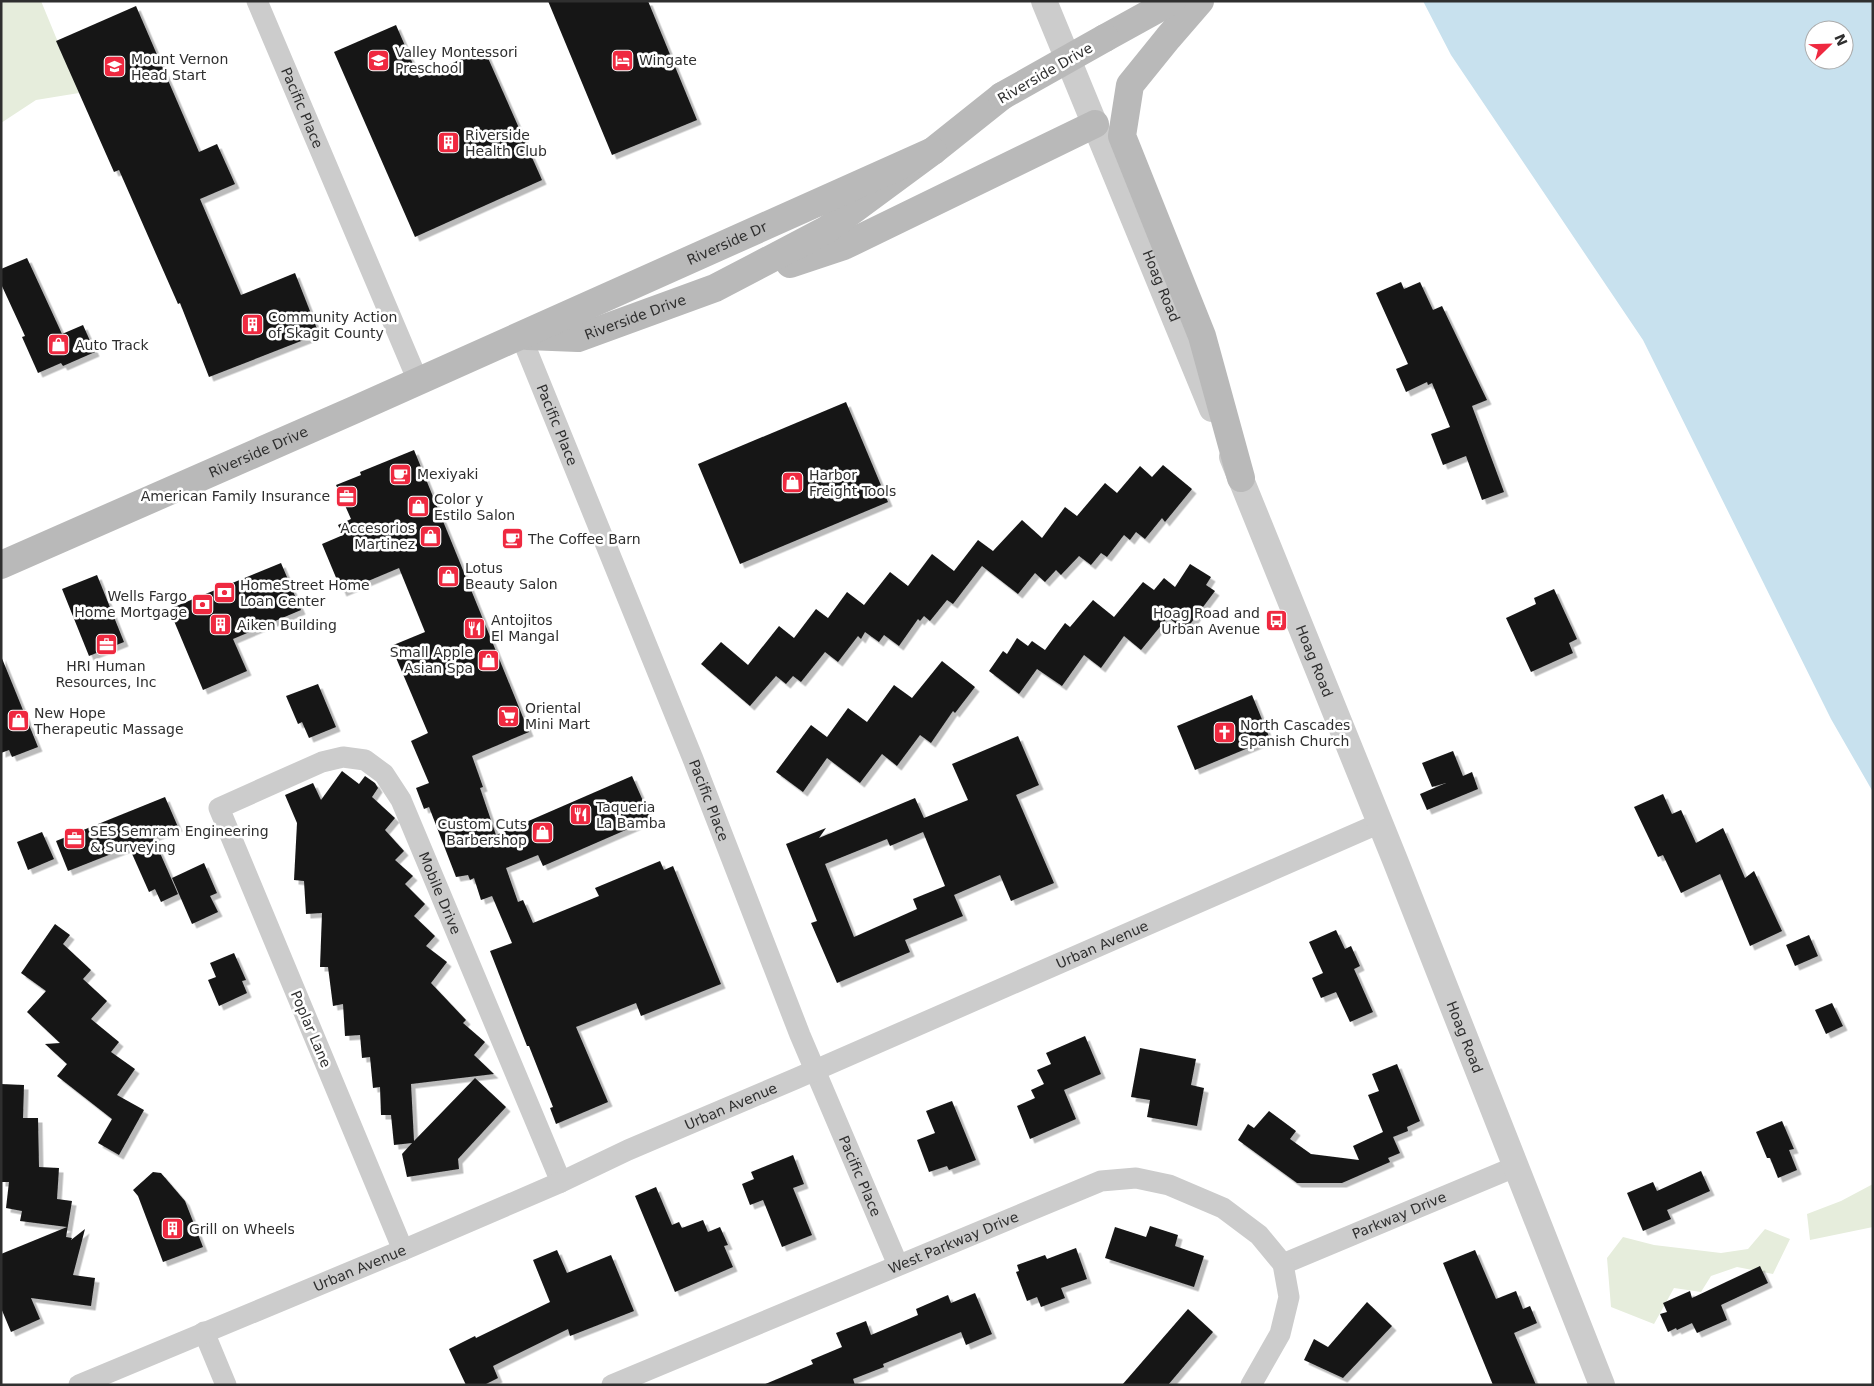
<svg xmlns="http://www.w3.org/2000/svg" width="1874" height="1386" viewBox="0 0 1874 1386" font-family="'DejaVu Sans',sans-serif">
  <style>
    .green { fill: #e6eddc }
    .water { fill: #c8e1ee; fill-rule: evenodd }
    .building { fill: #161616; fill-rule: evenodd; filter: url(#shadow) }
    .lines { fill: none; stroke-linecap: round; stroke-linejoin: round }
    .minor { stroke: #ccc; stroke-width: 21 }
    .tertiary { stroke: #ccc; stroke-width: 26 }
    .secondary { stroke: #b9b9b9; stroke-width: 28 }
    .secondary-bridge { stroke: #b9b9b9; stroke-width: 28 }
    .labels { text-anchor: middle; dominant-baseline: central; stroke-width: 5; stroke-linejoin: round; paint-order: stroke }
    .poi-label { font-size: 14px; fill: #2f2f2f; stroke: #fff; text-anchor: start }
    .street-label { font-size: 14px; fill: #2f2f2f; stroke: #fff }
  </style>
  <defs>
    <filter id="shadow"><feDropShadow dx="4.5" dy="4.5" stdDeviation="0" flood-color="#0004"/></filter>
  </defs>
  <rect width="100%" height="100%" fill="#fff"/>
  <path class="green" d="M1,1H41L79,93L36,100L1,123Z
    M1873,1184V1227L1810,1240L1807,1214L1841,1201Z
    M1765,1229L1790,1239L1773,1274L1737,1267L1711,1276L1701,1292L1674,1288L1654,1324L1611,1307L1607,1258L1623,1237L1654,1245L1721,1253L1748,1249Z"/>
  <path class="water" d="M1423,1H1873V792L1831,719L1643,340L1451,55ZM1814,30H1844V60H1814Z"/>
  <path class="building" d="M548,1H648L697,120L612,155Z
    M136,6L199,152L217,144L235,184L200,199L241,295L295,273L319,334L209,377L180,303L178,304L119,170L114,172L56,41Z
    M396,25L419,78L484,49L542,180L415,237L334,52Z
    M27,258L62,334L83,325L95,352L63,366L61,363L38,373L22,337L25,336L1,284V269Z
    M1401,282L1404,289L1420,282L1433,310L1442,306L1487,400L1472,406L1504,492L1482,500L1466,456L1443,465L1431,434L1450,427L1432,383L1428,385L1427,382L1406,392L1396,369L1408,364L1376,293Z
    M846,402L888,502L740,564L698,464Z
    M414,450L529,732L472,756L483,787L480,788L496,835L632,776L651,819L543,866L538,855L506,868L518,902L523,900L533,923L599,896L595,888L660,861L664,870L673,866L721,984L641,1016L636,1003L576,1027L608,1102L556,1124L550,1108L553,1107L529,1046H527L490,951L512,943L492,896L481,900L474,878L470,880L468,875L456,877L429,807L424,809L416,788L429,783L411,741L428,733L391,646L425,632L399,568L342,592L322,544L343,535L338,525L351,519L336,485L361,475L360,472Z
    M1163,465L1192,489L1165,522L1162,518L1145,539L1136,532L1130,540L1124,535L1107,557L1101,553L1091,565L1079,556L1061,575L1056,570L1045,582L1035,573L1018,594L982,566L953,604L947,600L930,621L924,616L920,621L918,619L899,646L884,635L879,642L865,632L861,639L858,636L838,662L825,652L801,682L793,676L786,684L776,676L750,706L701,664L721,642L748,665L779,626L794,638L816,609L828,618L847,592L864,605L890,572L908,586L932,554L954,571L978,540L993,551L1022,520L1042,538L1065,507L1077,516L1105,483L1117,493L1140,466L1152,477Z
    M281,563L301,610L233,639L247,671L203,690L169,609Z
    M1190,564L1211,577L1206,585L1215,591L1185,631L1168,617L1141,650L1124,636L1101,668L1084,655L1062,686L1037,669L1019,694L989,671L1003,651L1007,654L1017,638L1028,646L1032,641L1045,650L1065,623L1070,627L1093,600L1114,617L1143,582L1154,590L1164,578L1175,587Z
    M97,575L124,642L89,656L62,589Z
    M1554,589L1577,639L1569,643L1573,653L1531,672L1506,618L1536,604L1534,598Z
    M1,656L38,747L12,757L9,750L1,753Z
    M942,661L975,687L955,713L953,711L931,743L920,735L897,766L882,754L860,783L827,758L803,792L776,772L811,725L827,737L848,708L867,722L894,685L912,698Z
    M318,684L336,727L309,738L302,722L298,724L286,696Z
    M1252,695L1270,739L1195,770L1177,726Z
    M1018,736L1039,785L1016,795L1054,883L1011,901L1000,875L954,895L963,916L905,940L910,952L837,983L811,923L817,921L786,844L826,828L819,838L915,798L924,818L968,800L952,764ZM923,832L945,886L913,899L917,909L854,937L825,864L887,839L890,846Z
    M1453,751L1463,776L1472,772L1478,789L1427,810L1420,794L1446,783L1432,787L1422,763Z
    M342,771L359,784L365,776L375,783L378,788L372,797L395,818L385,830L404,851L395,860L413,876L405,884L425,904L414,916L435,936L426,946L447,962L431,983L466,1020L463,1023L485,1042L474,1055L494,1074L411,1084L414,1141L475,1078L506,1107L458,1159L459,1169L407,1177L402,1154L412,1143L394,1145L391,1115H381L380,1087L373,1088L370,1057L362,1058L360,1035L345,1036L343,1004L333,1006L328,967H320L322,913L306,914L304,881L294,880L297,823L285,795L313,783L321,800Z
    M1663,794L1672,814L1681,810L1696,843L1723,828L1745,878L1754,871L1782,931L1750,946L1720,874L1681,893L1663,855L1658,857L1634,807Z
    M165,797L178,827L153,837L178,894L161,902L155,889L149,892L129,847L68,871L56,841Z
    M42,832L54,859L28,870L17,842Z
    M204,863L217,893L210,896L218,912L192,924L172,878Z
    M55,924L70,935L63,944L91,970L83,979L107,1001L91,1019L119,1042L111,1052L135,1069L117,1095L144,1110L119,1155L98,1143L112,1119L57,1076L67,1064L45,1044L60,1043L27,1012L46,991L21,973Z
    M1336,930L1345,949L1351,946L1360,966L1354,969L1373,1012L1350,1022L1336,992L1321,998L1312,978L1323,973L1309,942Z
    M1809,935L1818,956L1795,966L1786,945Z
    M234,953L246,980L242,981L247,993L219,1006L208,980L216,977L210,963Z
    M1832,1003L1843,1026L1826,1034L1815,1010Z
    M1085,1036L1101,1074L1064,1090L1076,1119L1030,1139L1017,1106L1035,1098L1031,1090L1044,1084L1037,1070L1051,1064L1046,1053Z
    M1140,1048L1196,1059L1191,1085L1204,1088L1197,1126L1147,1117L1150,1100L1131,1097Z
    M1397,1064L1420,1121L1407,1127L1408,1131L1393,1137L1400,1153L1388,1158L1390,1162L1342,1183H1297L1238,1140L1248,1124L1254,1128L1269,1111L1296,1131L1290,1139L1311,1154L1359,1160L1353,1146L1383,1132L1368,1095L1379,1091L1372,1074Z
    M1,1084L24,1085L23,1118H38L39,1167L59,1168L57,1199L72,1201L66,1237L72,1238L71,1240L85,1229L73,1275L95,1278L91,1306L31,1298L40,1319L11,1332L1,1308V1254L67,1227L20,1221L22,1211L6,1208L9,1182H1Z
    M952,1101L976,1160L949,1170L947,1166L929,1172L917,1140L935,1133L926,1111Z
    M1782,1121L1794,1149L1789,1150L1797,1170L1778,1178L1770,1158H1767L1756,1132Z
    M793,1155L804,1184L793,1188L812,1235L782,1247L763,1200L750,1205L742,1184L754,1179L751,1172Z
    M1701,1171L1710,1191L1667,1210L1671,1219L1643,1231L1627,1193L1653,1182L1657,1191Z
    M153,1172L161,1173L185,1201L203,1247L163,1262L138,1196L133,1190Z
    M656,1187L672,1225L679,1222L682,1228L703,1220L708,1232L720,1227L728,1245L724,1246L733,1267L675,1292L635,1196Z
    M1150,1226L1178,1235L1175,1246L1204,1256L1194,1287L1105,1258L1115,1227L1146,1237Z
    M1076,1248L1087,1279L1061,1288L1065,1298L1041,1307L1037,1297L1027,1301L1016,1272L1019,1271L1017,1265L1045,1255L1047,1259Z
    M557,1250L567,1273L611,1255L634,1311L570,1336L568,1329L493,1366L498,1378L484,1385H466L449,1349L475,1336L476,1338L550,1302L533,1260Z
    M1475,1250L1496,1299L1516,1291L1523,1309L1530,1306L1537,1323L1514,1333L1536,1385H1493L1443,1263Z
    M1760,1266L1768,1283L1721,1305L1727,1320L1697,1333L1692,1323L1677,1330L1676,1328L1668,1332L1660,1314L1667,1312L1663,1303L1690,1291L1692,1298Z
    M975,1293L992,1334L966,1345L961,1332L883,1364L884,1367L853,1379L855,1385H763L813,1364L811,1360L842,1347L836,1333L866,1321L871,1335L918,1315L916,1309L948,1295L951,1303Z
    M1367,1302L1392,1326L1343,1378L1304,1360L1314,1339L1328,1347Z
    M1188,1309L1213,1332L1168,1385H1122Z"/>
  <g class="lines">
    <g class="minor">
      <path id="s1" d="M257,1L418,381"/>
      <path id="s2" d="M521,336L693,759L800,1035L898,1265"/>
      <path id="s3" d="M403,1250L219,808L322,762L343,757L365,760L384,774L401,800L561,1182"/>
      <path id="s4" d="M1283,1264L1517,1166"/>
      <path d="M204,1332L226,1385"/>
      <path id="s5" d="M79,1385L403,1250L561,1182L628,1150L795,1079L1380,823"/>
      <path id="s6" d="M612,1385L1101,1181L1136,1178L1169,1185L1223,1208L1259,1235L1283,1264L1289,1297L1280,1334L1251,1385"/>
    </g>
    <g class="tertiary">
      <path id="s7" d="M1044,1L1212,409"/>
      <path id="s8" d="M1232,457L1395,860L1602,1385"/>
    </g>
    <g class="secondary">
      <path d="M1200,1L1168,38L1130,85L1122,136L1202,336L1241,478"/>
      <path d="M1105,38L1172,1"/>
      <path d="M790,264L844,246L1095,124"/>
      <path id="s9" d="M527,336L578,338L715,288L826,230L933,151L1002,96"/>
      <path id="s10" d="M1,565L354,410L933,151"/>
    </g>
    <path class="secondary-bridge" d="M1002,96L1105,38"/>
  </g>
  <defs>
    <symbol id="school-square" viewBox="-11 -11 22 22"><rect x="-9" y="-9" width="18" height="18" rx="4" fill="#ef2940" stroke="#fff"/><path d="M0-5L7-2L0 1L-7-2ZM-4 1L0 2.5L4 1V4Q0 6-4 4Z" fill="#fff"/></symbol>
    <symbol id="hotel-square" viewBox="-11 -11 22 22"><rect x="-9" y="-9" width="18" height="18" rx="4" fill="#ef2940" stroke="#fff"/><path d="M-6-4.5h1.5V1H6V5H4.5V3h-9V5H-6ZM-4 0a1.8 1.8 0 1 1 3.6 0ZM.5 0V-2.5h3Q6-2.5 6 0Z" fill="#fff"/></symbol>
    <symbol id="building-square" viewBox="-11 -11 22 22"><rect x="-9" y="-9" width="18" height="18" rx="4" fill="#ef2940" stroke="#fff"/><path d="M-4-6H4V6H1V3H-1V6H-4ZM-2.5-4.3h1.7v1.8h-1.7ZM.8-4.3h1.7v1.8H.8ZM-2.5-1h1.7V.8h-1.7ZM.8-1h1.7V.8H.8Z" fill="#fff"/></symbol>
    <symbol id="shop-square" viewBox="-11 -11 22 22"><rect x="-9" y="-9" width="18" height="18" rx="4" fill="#ef2940" stroke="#fff"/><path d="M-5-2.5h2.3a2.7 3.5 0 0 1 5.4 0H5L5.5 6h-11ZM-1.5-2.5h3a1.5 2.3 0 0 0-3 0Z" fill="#fff"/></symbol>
    <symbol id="cafe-square" viewBox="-11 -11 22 22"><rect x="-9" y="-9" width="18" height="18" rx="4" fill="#ef2940" stroke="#fff"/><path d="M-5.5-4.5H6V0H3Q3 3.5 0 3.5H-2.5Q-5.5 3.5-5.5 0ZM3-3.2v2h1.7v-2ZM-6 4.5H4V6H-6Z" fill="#fff"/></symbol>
    <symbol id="office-square" viewBox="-11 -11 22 22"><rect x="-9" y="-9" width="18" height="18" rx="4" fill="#ef2940" stroke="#fff"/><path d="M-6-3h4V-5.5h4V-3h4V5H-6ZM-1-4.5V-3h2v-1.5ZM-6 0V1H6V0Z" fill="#fff"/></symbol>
    <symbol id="bank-square" viewBox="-11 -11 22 22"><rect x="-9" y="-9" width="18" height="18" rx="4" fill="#ef2940" stroke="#fff"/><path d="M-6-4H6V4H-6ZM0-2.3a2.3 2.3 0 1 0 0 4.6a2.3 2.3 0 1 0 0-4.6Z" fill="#fff"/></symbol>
    <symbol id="bus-square" viewBox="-11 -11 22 22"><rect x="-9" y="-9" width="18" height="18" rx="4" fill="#ef2940" stroke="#fff"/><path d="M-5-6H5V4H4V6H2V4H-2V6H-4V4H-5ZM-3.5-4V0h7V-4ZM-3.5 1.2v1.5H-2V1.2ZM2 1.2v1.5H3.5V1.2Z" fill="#fff"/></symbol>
    <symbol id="restaurant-square" viewBox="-11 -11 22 22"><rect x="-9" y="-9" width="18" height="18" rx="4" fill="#ef2940" stroke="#fff"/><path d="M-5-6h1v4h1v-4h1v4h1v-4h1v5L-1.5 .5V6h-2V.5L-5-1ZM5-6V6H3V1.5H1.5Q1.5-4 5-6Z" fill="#fff"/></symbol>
    <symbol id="supermarket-square" viewBox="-11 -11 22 22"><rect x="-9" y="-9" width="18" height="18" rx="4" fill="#ef2940" stroke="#fff"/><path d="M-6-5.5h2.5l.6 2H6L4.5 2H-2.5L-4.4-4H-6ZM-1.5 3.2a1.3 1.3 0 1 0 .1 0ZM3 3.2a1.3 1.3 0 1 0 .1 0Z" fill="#fff"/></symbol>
    <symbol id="church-square" viewBox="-11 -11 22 22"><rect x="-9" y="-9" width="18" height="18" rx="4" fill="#ef2940" stroke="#fff"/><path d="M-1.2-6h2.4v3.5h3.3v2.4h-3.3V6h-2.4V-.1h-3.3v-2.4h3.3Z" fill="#fff"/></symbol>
  </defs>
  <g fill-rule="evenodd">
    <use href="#school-square" x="366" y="48" width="25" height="25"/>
    <use href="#hotel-square" x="610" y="48" width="25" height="25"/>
    <use href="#school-square" x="102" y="54" width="25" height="25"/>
    <use href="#building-square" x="436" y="130" width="25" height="25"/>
    <use href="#building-square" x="240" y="312" width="25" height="25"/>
    <use href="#shop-square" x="46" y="332" width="25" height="25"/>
    <use href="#cafe-square" x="388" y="462" width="25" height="25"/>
    <use href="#shop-square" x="780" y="470" width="25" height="25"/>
    <use href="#office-square" x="334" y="484" width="25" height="25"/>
    <use href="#shop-square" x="406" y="494" width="25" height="25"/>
    <use href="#shop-square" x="418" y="524" width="25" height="25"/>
    <use href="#cafe-square" x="500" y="526" width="25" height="25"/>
    <use href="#shop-square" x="436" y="564" width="25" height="25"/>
    <use href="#bank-square" x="212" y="580" width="25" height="25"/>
    <use href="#bank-square" x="190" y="592" width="25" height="25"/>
    <use href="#bus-square" x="1264" y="608" width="25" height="25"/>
    <use href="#building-square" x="208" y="612" width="25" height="25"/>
    <use href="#restaurant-square" x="462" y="616" width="25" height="25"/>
    <use href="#office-square" x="94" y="632" width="25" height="25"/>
    <use href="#shop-square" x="476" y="648" width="25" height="25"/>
    <use href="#supermarket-square" x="496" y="704" width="25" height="25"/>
    <use href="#shop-square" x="6" y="708" width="25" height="25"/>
    <use href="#church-square" x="1212" y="720" width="25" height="25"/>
    <use href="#restaurant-square" x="568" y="802" width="25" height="25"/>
    <use href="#shop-square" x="530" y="820" width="25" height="25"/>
    <use href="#office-square" x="62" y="826" width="25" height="25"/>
    <use href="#building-square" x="160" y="1216" width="25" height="25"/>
  </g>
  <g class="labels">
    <g class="poi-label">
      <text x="395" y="52">Valley Montessori<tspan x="395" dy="16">Preschool</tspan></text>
      <text x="131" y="59">Mount Vernon<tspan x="131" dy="16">Head Start</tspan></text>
      <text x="639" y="60">Wingate</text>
      <text x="465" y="135">Riverside<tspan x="465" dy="16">Health Club</tspan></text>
      <text x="268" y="317">Community Action<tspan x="268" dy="16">of Skagit County</tspan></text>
      <text x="75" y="345">Auto Track</text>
      <text x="417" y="474">Mexiyaki</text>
      <text x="809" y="475">Harbor<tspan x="809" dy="16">Freight Tools</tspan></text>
      <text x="330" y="496" text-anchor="end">American Family Insurance</text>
      <text x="434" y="499">Color y<tspan x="434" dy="16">Estilo Salon</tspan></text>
      <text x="415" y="528" text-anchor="end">Accesorios<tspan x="415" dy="16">Martinez</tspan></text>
      <text x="528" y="539">The Coffee Barn</text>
      <text x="465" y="568">Lotus<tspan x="465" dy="16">Beauty Salon</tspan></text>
      <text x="240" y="585">HomeStreet Home<tspan x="240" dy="16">Loan Center</tspan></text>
      <text x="187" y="596" text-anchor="end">Wells Fargo<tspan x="187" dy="16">Home Mortgage</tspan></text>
      <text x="1260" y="613" text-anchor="end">Hoag Road and<tspan x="1260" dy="16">Urban Avenue</tspan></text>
      <text x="491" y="620">Antojitos<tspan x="491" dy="16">El Mangal</tspan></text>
      <text x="237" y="625">Aiken Building</text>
      <text x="473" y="652" text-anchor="end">Small Apple<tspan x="473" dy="16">Asian Spa</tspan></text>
      <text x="106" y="666" text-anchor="middle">HRI Human<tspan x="106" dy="16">Resources, Inc</tspan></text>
      <text x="525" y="708">Oriental<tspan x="525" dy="16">Mini Mart</tspan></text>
      <text x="34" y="713">New Hope<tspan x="34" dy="16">Therapeutic Massage</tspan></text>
      <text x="1240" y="725">North Cascades<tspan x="1240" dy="16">Spanish Church</tspan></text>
      <text x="596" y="807">Taqueria<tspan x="596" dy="16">La Bamba</tspan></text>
      <text x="527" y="824" text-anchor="end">Custom Cuts<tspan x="527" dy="16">Barbershop</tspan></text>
      <text x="90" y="831">SES Semram Engineering<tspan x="90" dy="16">&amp; Surveying</tspan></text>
      <text x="189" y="1229">Grill on Wheels</text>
    </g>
    <g class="street-label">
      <text transform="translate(1045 73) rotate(-30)">Riverside Drive</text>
      <text stroke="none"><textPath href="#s1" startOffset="116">Pacific Place</textPath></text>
      <text stroke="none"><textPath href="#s10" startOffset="794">Riverside Dr</textPath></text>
      <text stroke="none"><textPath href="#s7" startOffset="308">Hoag Road</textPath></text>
      <text stroke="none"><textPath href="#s9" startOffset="112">Riverside Drive</textPath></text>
      <text stroke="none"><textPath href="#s2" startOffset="96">Pacific Place</textPath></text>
      <text stroke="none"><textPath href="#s10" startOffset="281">Riverside Drive</textPath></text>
      <text stroke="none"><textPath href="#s8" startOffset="220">Hoag Road</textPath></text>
      <text stroke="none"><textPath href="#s2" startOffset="501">Pacific Place</textPath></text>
      <text stroke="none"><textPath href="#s3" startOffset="791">Mobile Drive</textPath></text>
      <text stroke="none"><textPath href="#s5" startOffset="1114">Urban Avenue</textPath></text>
      <text transform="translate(311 1029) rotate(67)">Poplar Lane</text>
      <text stroke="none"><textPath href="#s8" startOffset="625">Hoag Road</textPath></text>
      <text stroke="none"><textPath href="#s5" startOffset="709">Urban Avenue</textPath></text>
      <text stroke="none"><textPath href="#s2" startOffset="906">Pacific Place</textPath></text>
      <text stroke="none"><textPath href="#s4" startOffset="126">Parkway Drive</textPath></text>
      <text stroke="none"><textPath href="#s6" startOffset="370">West Parkway Drive</textPath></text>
      <text stroke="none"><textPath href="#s5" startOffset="304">Urban Avenue</textPath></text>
    </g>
  </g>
  <rect width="1874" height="1386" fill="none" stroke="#2f2f2f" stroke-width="5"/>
  <g transform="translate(1829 45) rotate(67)"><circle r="24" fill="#ffffff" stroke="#acacac"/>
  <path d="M0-4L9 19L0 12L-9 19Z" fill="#ef2940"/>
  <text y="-8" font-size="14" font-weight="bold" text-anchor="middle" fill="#2f2f2f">N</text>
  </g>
</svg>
